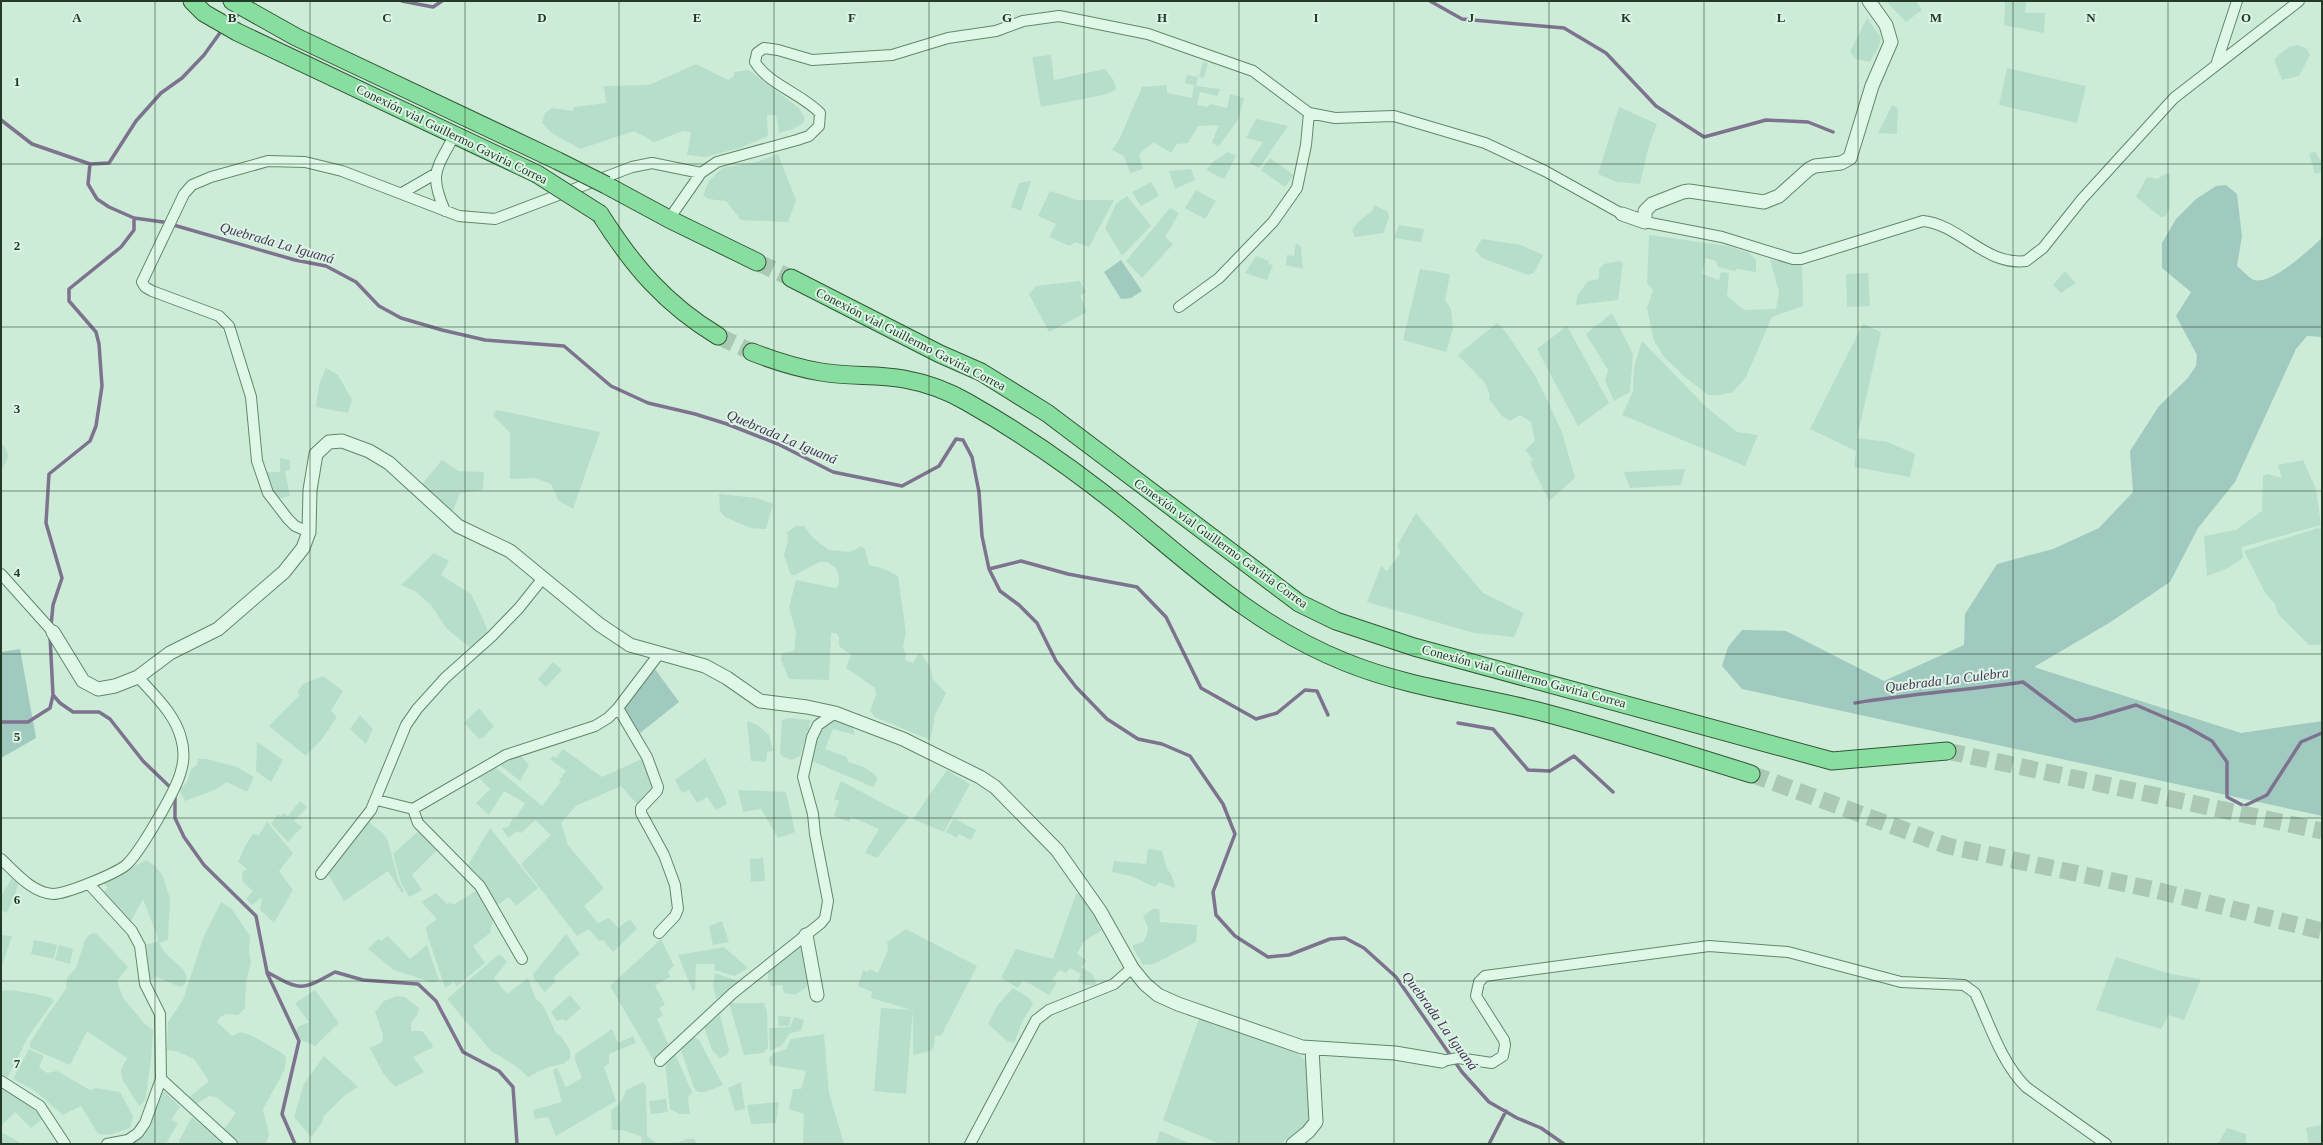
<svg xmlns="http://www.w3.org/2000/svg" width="2323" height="1145" viewBox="0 0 2323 1145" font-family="'Times New Roman',serif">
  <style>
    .farmland { fill: #b7deca }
    .green { fill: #a0cac0 }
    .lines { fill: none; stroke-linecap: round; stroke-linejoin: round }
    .stream { stroke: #7e738f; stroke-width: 3.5 }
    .trunk-tunnel { stroke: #aac8b4; stroke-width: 17; stroke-dasharray: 17 8; stroke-linecap: butt }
    .minor-casing { stroke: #618868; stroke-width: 12 }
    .tertiary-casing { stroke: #618868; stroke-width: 15 }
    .trunk-casing { stroke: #345638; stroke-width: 19 }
    .minor { stroke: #dff7e7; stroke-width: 10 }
    .tertiary { stroke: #dff7e7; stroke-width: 13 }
    .trunk { stroke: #87de9e; stroke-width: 17 }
    .trunk-bridge-casing { stroke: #345638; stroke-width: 19; stroke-linecap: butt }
    .trunk-bridge { stroke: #87de9e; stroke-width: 17 }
    .grid { fill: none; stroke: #233a26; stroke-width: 1; stroke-opacity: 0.55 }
    .labels { text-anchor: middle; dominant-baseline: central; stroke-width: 4; stroke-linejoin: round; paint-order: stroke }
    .street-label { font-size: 13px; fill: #233a26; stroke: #dbf4e4 }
    .water-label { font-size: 14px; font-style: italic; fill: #493458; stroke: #dbf4e4 }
    .grid-label { font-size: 13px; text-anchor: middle; font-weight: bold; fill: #233a26; stroke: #dbf4e4; stroke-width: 4; stroke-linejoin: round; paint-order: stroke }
  </style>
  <rect width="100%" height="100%" fill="#ccecd7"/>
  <path class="farmland" d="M1886,1H1916L1922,10L1906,22Z
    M2005,1H2026L2025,13H2045L2044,33L2004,25Z
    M1867,18L1881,38L1879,46L1870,62L1856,59L1850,52Z
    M2298,45L2307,49L2310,55L2299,76L2282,80L2274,59L2289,47Z
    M1051,55L1054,80L1105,69L1114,81L1116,90L1103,95L1041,107L1032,57Z
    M1203,62L1208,63L1204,78L1199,77Z
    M696,64L728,80L734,76V72L749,70L799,108L805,118L803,123L793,129L779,133L776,115H767L768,136L740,148L705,157L687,155L691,132L683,131L654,142L634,131L580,149L552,133L542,123L545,113L552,108L573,111L574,107L606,103L604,86L649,85Z
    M2007,68L2086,86L2077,123L1999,105Z
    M1187,75L1198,77L1196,86L1220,89L1217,96L1200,92L1197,105L1208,107L1210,104L1227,108L1230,94L1244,98L1238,120L1218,147L1212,142L1219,125L1198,126L1188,143L1177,144L1171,153L1154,142L1139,154L1143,169L1130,173L1124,156L1112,150L1119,140L1142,87L1167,85V93L1192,98L1194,85L1185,83Z
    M1892,105L1898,108L1897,134L1878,133Z
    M1619,107L1657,124L1648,149L1640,184L1616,182L1598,174Z
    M1256,119L1288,126L1259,168L1249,163L1263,142L1246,138Z
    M1228,152L1236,156L1224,179L1206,170L1213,162Z
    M2315,152L2322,162L2321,172L2315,174L2309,153Z
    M778,154L796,200L788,222L741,220L726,201L708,199L703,195L709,181L722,168L757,162Z
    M1270,158L1294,175L1285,187L1261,170Z
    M1191,169L1195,180L1175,189L1169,171Z
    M2167,173L2170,175V208L2166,216L2161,217L2136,197L2147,177L2157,179Z
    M1031,181L1021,211L1011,207L1019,183Z
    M1151,182L1159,196L1141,206L1132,192Z
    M1196,190L1216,201L1205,219L1185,208Z
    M1050,191L1077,200H1114L1089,247L1075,242L1070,246L1049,237L1056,224L1038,216Z
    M1127,196L1151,226L1122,256L1105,228L1116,204Z
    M1374,205L1387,211L1389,216L1384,233L1355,237L1352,230L1357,223L1373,210Z
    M1170,208L1179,213L1165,237L1173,244L1142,278L1126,261Z
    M1399,225L1424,229L1421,242L1394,238Z
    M1649,235L1728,246L1749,253L1756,260V272L1737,269L1735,271L1718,267L1716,261L1706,258L1702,274L1719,280L1721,272L1729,273L1727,296L1744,310L1776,309L1779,292L1770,260L1802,262L1803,306L1772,317L1746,377L1733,392L1721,395H1708L1685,377L1664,357L1654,341L1647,308L1653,290L1647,283Z
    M1482,239L1521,245L1543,255L1534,273L1528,275L1482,258L1475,250Z
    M1296,243L1301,247L1303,269L1286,265L1287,255L1294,256Z
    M1256,256L1269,261L1268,264L1273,265L1267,280L1245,273Z
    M1619,261L1623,263L1618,300L1576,305L1577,296L1588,281L1599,279V269L1604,264Z
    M1420,269L1450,274L1445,300L1451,309L1453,329L1446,352L1403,340Z
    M2065,271L2076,283L2061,293L2053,285Z
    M1868,273L1870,306L1847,307L1846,274Z
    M1080,281L1086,292L1080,296L1087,312L1049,332L1029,294L1036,286Z
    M1612,313L1633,354L1630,392L1614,401L1605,381L1608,370L1586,334Z
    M1497,323L1505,331L1536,377L1562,432L1575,478L1549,501L1530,462L1533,460L1525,450L1535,441L1531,422L1520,415L1510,421L1502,416L1489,399L1490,395L1485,383L1458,355Z
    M1863,324L1881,332L1857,438L1888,442L1915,454L1910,477L1854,467L1856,451L1810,429Z
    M1567,326L1609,403L1578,426L1537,349Z
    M1642,341L1705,406L1737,432L1758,435L1745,466L1622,415L1633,392L1634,367Z
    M326,368L338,375L352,400L348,413L316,407L319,385Z
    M497,410L600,432L573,509L558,500L551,484L534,478L510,479V433L493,415Z
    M1,445L4,446L9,456L1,471Z
    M280,458L290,460V470L285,471L290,496L278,499L266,472H280Z
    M442,460L459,471L484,472L483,490L460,493L453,511L422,484Z
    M2303,460L2316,489L2321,525L2242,547L2243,558L2226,569L2207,576L2204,536L2236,530L2262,511L2263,476L2267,474L2282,478L2278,465Z
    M1685,469L1681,485L1630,488L1624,472Z
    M719,494L757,498L773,504L766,529L750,528L725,517L720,511Z
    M1416,513L1483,593L1524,613L1514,637L1474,633L1367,602L1381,566L1387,571L1401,552L1397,546Z
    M796,526H804L813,538L829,550L850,552L861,546L865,549L869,565L882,568L898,576L906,633L903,647L906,654L905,660L913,663L918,654L922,655L930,667L933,679L946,693L934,717V723L930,740L875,717L870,711L876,695L875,688L846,668L851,655L839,646V637L836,633H831L829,680L789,679L781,660L782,653L794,651L796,632L789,607L796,580L835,588L838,587L839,577L836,568L827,562H819L795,575H791L784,555L788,540L787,532Z
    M2318,528L2322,530V645H2309L2278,614L2275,604L2264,591L2244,551Z
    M434,553L449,561L441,575L471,594L483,619L489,634L473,650L447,629L431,605L415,591L401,585Z
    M553,662L562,670L546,687L538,679Z
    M323,676L343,691L331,711L337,717L322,739L306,756L269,726L299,696L298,691L303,684Z
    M479,708L494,726L484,737L479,739L464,723Z
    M360,715L373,729L366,744L350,729Z
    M789,718L811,720L800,756L792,760L782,756L780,753L782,720Z
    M835,720L853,728L855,735L833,729L825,749L847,757L848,762L864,767L873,773L878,778L873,787L812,761L820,728Z
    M747,721L758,725L769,735L773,751L767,752L766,762L751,761Z
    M257,742L283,760L271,782L256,771Z
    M563,749L602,777L644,758L651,779L652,788L637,804L621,786L576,806L561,823L568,845L604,888L584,906L598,923L609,918L618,928L630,919L637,929L613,952L603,940L599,941L589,929L577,936L521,864L551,835L535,820L521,833L517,831L508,838L502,828L508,827L513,818L515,819L525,803L504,791L489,815L476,803L490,789L479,778L495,767L542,806L561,782L559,780L566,771L550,759L553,756L556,758Z
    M520,755L529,765L520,781L500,765Z
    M705,758L725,798L727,804L716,810L707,797L697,803L689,790L682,793L675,780Z
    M198,759H207L237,767L254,777L247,792L227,782L215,790L185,801L179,789L187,783L191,769L197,765Z
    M947,770L970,784L944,832L913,819Z
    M841,781L909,817L877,858L865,853L879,829L851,817L849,822L834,816L839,801L834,799Z
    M738,790L786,792L795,832L778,838L761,809L743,812Z
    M300,801L307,807L294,821L302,827L288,842L271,824L278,814L281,817L283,813L288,816Z
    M954,818L976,830L971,840L959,834L957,838L946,832Z
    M267,822L293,853L279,871L293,890L274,923L260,910L262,899L261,898L252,905L246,899L253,891L243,882L242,872L247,869L238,862L245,846L253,834L259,835Z
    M368,822L383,833L388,841L398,879L404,892L402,893L388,871L344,901L328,874Z
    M490,828L538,888L516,906L509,897L496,906L481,878L468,865Z
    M420,830L438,849L412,875L422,890L409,897L401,883L393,854Z
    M1148,849L1162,851L1167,869L1171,874L1175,885L1174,888L1159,882L1155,887L1131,876L1112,872L1114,861L1146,864Z
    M763,858L765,881L751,882L750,859Z
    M146,860L155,866L163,876L170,899L168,940L159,943L165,953L183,969L187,977L185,984L180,987L157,977L149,980L147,952L144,945L157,942L158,938L143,899L131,921L103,892L108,888L103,883Z
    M12,878L18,883L16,892L7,913L1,910V896Z
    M477,890L494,916L490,933L473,946L485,963L457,986L454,982L445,988L427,934L426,927L437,919L421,902L436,893L447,904L450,902L453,905Z
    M1076,894H1081L1098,919V926L1102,930L1083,942L1077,954L1085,959L1086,962L1081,967L1092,974L1096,982L1095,985H1086L1078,981L1081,974L1070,968L1066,973L1059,970L1052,980L1057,983L1049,995L1023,980L1018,988L1001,978L1016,949L1053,959Z
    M221,902L231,908L250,936L249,951L251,963L246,981L245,1008L238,1015L226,1014L220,1017L217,1022L232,1036L240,1032L251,1035L282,1053L286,1057L285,1069L263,1109L269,1134L266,1144H236L223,1130L236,1113L216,1097L209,1096L194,1105L187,1099L209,1081L194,1059L176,1051L167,1050L168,1022L183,1000L203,938Z
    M1153,909H1159L1160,922L1197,925L1196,942L1154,964L1143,965L1133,948V945L1143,942L1147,934L1148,928L1143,916Z
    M722,921L729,942L713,945L709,926Z
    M906,929L977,966L941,1036L935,1035L934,1047L930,1051L913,1055V1010L906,1094L874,1091L881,1008L912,1010L871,998L872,992L858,986L863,970L868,972L869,969L878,973L888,950L887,942Z
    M96,933L128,967L117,981L123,998L145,1024L153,1030L151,1060L145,1101L139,1106L122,1079L121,1070L127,1058L87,1031L70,1065L30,1048V1043L46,1017L66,989L67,978L76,968L85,940L90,934Z
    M566,934L580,954L560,971L553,978L556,981L545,992L534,979L533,974Z
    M1,935L12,936L1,969Z
    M388,936L410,959L427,945L439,980L434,983L394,970L368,949L378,939L381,941Z
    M661,939L674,966L668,971L670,977L655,985L665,1005L659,1008L663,1015L657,1019L670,1048L654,1061L610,986Z
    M34,940L57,945L54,959L31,954Z
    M802,944L808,986L795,995L784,993L782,985L771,986L768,979V971Z
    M59,945L73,949L70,964L55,960Z
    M724,947L748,968L735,976L714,970L715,964H696L695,989L693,992L678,955Z
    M498,955H501L507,962L494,978L507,994L528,978L535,998L543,1005L556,1033L561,1036L570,1050V1059L563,1064L548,1067L528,1077L516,1066L491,1051L447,999Z
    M2116,957L2171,974L2201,979L2184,1020L2169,1015L2161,1029L2096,1010Z
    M715,973L738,981V984L716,999L713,986Z
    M1013,988L1029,998L1033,1004L1022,1022L1014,1043L1007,1041L988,1024L997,1006Z
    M11,990L35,994L52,998L54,1001L28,1037L8,1077L1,1074V991Z
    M315,990L339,1023L315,1046L301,1040L296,1032L298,1027L309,1022L295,1003Z
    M570,995L581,1008L566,1021L562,1019L557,1021L551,1012Z
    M397,996L405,997L419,1008L418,1014L411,1023V1031H422L433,1045L432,1048L413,1057L424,1072L395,1087L383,1073L370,1048L382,1042L383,1035L375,1012L384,1001Z
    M729,1003H764L767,1012L768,1048L763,1053L744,1055Z
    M720,1015L729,1050L727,1055L720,1058L712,1050L704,1027Z
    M778,1016L791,1017L789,1026H779Z
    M1200,1016L1297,1053L1306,1061L1309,1122L1281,1144H1220L1163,1120Z
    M794,1017L804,1020L801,1031L790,1033L782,1045L770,1051L769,1028L790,1027Z
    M612,1029L618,1043L633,1036L636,1043L609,1054V1063L604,1067L616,1101L556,1136L548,1117L535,1119L533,1110L562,1102L553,1070L557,1068L566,1087L582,1078L575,1060V1054Z
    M824,1034L829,1093L844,1144H803L804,1114L789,1109L793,1089H801L806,1071L770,1065L769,1059L772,1054L786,1049L791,1039Z
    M693,1036L699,1040L723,1085L705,1092H698L694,1088L680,1047Z
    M29,1049L44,1056L39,1067L47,1073L57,1071L90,1090L95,1088L120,1092L133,1116L130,1128L109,1135L98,1134L81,1106L63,1115L35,1091L13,1079Z
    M675,1054L692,1092L688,1097L690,1114H679L670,1109L665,1062Z
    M324,1056L358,1087L343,1097L324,1116L322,1123L311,1137L294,1117L304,1084Z
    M643,1082L646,1086L647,1136L657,1144H642L641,1136L622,1130H612L611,1111L623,1099L626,1090Z
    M741,1082L745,1109L735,1111L728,1088Z
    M3,1088L13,1092L46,1116L31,1128L15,1112L1,1126V1092Z
    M159,1092H165L180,1107L171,1120L178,1123L166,1144H133L143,1137L151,1125Z
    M666,1099L668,1112L651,1114L649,1101Z
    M779,1102L776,1123L751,1124L747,1105Z
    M192,1117L225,1144H179V1141Z
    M2322,1125V1144H2309L2306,1128Z
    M2227,1128L2246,1134V1144H2218Z
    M1160,1131L1191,1144H1156Z
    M1,1132L14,1139L21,1144H1Z
    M686,1139H695L696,1144H676Z"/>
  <path class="green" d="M2226,185L2237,194L2242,236L2237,266C2242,270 2249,278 2254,280C2272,285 2310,249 2322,238V337L2307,336L2296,349L2235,482L2198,528L2170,582L2109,623L2034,667L2241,733L2322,721V816L1742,689L1722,666L1728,647L1742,630L1786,631L1884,681L1964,645L1965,614L1997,564L2053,549L2099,528L2133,492L2130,451L2159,406L2187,379L2196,366L2197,355L2176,316L2191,292L2162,268V243L2176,219L2196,199L2216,186Z
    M1121,260L1142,291L1131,298L1121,299L1104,272Z
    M20,649L36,738L1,758V652Z
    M655,669L679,702L640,733L623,709Z"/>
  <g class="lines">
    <path class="stream" d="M402,1L433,7L442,1
      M1430,1L1462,19L1564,28L1606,53L1656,106L1704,137L1766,120L1808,122L1833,132
      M230,22L241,12
      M1,120L32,144L90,164L88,184L97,199L109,207L134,218L163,222L295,260L326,266L356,282L379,306L401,318L442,330L485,340L564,346L611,386L648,403L695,414L727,424L778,444L833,472L902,486L939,466L956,439L963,440L972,457L979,492L982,536L989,569L1000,591L1019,605L1037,623L1056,661L1076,687L1107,719L1138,739L1162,744L1190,756L1223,804L1235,834L1213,892L1216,915L1235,936L1268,957L1289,955L1330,939L1345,938L1364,948L1396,977L1462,1072L1489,1102L1517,1118L1541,1128L1564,1144
      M90,164L109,163L136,121L161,93L182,78L204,55L222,30
      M989,569L1021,561L1068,574L1137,587L1166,617L1201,688L1256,719L1277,713L1305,690L1317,691L1328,715
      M51,626L53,605L62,578L46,523L49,474L90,441L96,426L102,386L99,344L96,332L69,301V289L121,247L134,230V218
      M50,636L53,695L60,703L73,712H99L110,719L143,761L172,789
      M1855,703C1911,694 1967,690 2023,682L2075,721L2092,718L2136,705L2187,727L2212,741L2227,762V797L2244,806L2267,795L2301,742L2322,733
      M1,722H28L50,708L53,695
      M1458,723L1493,729L1528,770L1550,771L1574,756L1613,792
      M175,794V818L184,837L204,865L256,916L267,972C301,991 301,991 335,972L363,980L418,984L436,1001L463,1052L499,1071L513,1087L517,1144
      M267,973L299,1041L282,1114L295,1144
      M1489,1144L1506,1111"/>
    <path class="trunk-tunnel" d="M757,262L791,278
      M718,336L752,352
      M1947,751L2322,831
      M1751,774L1948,846L2155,890L2322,931"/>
    <defs>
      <path id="minor" d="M2216,65L2237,1
        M402,193L435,174
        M445,211C428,172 437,169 455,134
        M669,219L701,173L717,162L797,140L809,136L819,126L820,113C801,93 769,85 755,62L757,53L764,48L778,50L812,60L892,55L948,38L996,31L1023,21L1059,16L1148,34L1253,71L1309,113L1335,118L1394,116L1485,143L1545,171L1622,214
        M1645,222L1722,237L1793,259H1801L1923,221C1961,225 1985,266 2026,261L2043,248L2082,199L2174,98L2299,1
        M1179,307L1219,278L1273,222L1297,188L1306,145L1309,113
        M309,532L295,526L288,519L268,493L257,461L251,397L229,326L219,316L152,291L145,287L142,282L184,194L192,185L211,177L268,161L305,162L342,171L459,216L495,219L632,167L652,163L701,173
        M1,574L53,632
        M618,708L647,757L658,787L657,791L641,808V813L664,855L675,885L678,909L675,916L659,933
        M377,800L413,809L418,823L480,886L522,959
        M413,809L506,755L595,726L608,718L618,708L659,654
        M1,859C15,872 32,893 53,894C66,894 115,874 126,865C139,854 177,789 181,771C184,761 184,748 181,738C175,714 154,695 138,677
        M321,874L371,810L406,725L417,709L445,678L492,636L519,608L543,578
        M89,884L132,931L140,946L145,984L160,1014L161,1079L145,1123L138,1133L128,1140L107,1144
        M660,1061L733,993L821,923L825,918L828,901L815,834L813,814L803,777L812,737L818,725L835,713
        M1442,1061L1458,1058L1492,1063L1503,1056L1505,1045L1504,1040L1476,996L1479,982L1485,976L1709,946L1788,952L1901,982L1964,985L1975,993C1990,1025 2001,1062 2026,1087L2106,1144
        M161,1079L232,1144
        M1,1081L40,1106L65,1144
        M970,1144L1036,1020L1049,1010L1114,984L1132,968"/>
      <path id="tertiary" d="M1622,214L1645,222V211L1652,204L1683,192L1689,191L1764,202L1779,196L1809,169L1815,166L1841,163L1850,158L1872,86L1891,42L1886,25L1869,1
        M53,632L83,681L98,689L115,686L138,677L170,653L218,629L284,572L303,548L309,532L310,490L316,454L329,442L342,441L369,451L389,463L458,526L510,551L600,625L630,645L705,666L727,678L760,701L807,707L835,713L903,739L980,777L995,787L1057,850L1100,911L1132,968L1145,984L1158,995L1178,1004L1302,1047L1395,1053L1442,1061
        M806,935L817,995
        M1293,1144L1308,1132L1316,1122L1312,1049"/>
      <path id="trunk" d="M192,1L204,13L237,32L537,174
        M232,1L296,37L558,161
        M606,185L669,219L757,262
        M600,214C633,266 665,304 718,336
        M791,278L940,354L981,372L1047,413L1299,603L1336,621L1414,647L1832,761L1947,751
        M752,352C775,361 797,368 821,372C849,377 877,374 904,379C926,383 948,391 967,402C1027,436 1086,478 1139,522C1206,578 1263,629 1345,662C1406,687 1474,695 1538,711C1610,730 1681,752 1751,774"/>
    </defs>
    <use href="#minor" class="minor-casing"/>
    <use href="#tertiary" class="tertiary-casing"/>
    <use href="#trunk" class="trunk-casing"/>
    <use href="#minor" class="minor"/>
    <use href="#tertiary" class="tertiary"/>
    <use href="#trunk" class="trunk"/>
    <defs>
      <path id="trunk-bridge" d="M558,161L606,185
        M537,174L600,214"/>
    </defs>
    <use href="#trunk-bridge" class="trunk-bridge-casing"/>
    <use href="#trunk-bridge" class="trunk-bridge"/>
  </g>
  <path class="grid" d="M155,1V1144M310,1V1144M465,1V1144M619,1V1144M774,1V1144M929,1V1144M1084,1V1144M1239,1V1144M1394,1V1144M1549,1V1144M1704,1V1144M1858,1V1144M2013,1V1144M2168,1V1144M1,164H2322M1,327H2322M1,491H2322M1,654H2322M1,818H2322M1,981H2322"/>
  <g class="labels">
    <g class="street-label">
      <text transform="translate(452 134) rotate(26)">Conexión vial Guillermo Gaviria Correa</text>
      <text transform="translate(911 339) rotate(27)">Conexión vial Guillermo Gaviria Correa</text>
      <text transform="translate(1221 543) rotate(36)">Conexión vial Guillermo Gaviria Correa</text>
      <text transform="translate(1524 676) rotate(15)">Conexión vial Guillermo Gaviria Correa</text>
    </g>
    <g class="water-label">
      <text transform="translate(277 243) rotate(16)">Quebrada La Iguaná</text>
      <text transform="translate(782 437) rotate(23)">Quebrada La Iguaná</text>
      <text transform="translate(1947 680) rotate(-7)">Quebrada La Culebra</text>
      <text transform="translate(1440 1021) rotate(54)">Quebrada La Iguaná</text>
    </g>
  </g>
  <g class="grid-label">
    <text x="77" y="22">A</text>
    <text x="232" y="22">B</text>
    <text x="387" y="22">C</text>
    <text x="542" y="22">D</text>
    <text x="697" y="22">E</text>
    <text x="852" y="22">F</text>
    <text x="1007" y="22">G</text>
    <text x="1162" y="22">H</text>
    <text x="1316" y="22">I</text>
    <text x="1471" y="22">J</text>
    <text x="1626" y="22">K</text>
    <text x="1781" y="22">L</text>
    <text x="1936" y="22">M</text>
    <text x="2091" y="22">N</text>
    <text x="2246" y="22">O</text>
    <text x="17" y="86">1</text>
    <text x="17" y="250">2</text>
    <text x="17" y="413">3</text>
    <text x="17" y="577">4</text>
    <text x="17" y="741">5</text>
    <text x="17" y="904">6</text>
    <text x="17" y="1068">7</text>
  </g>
  <rect width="2323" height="1145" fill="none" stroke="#233a26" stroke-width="4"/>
</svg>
